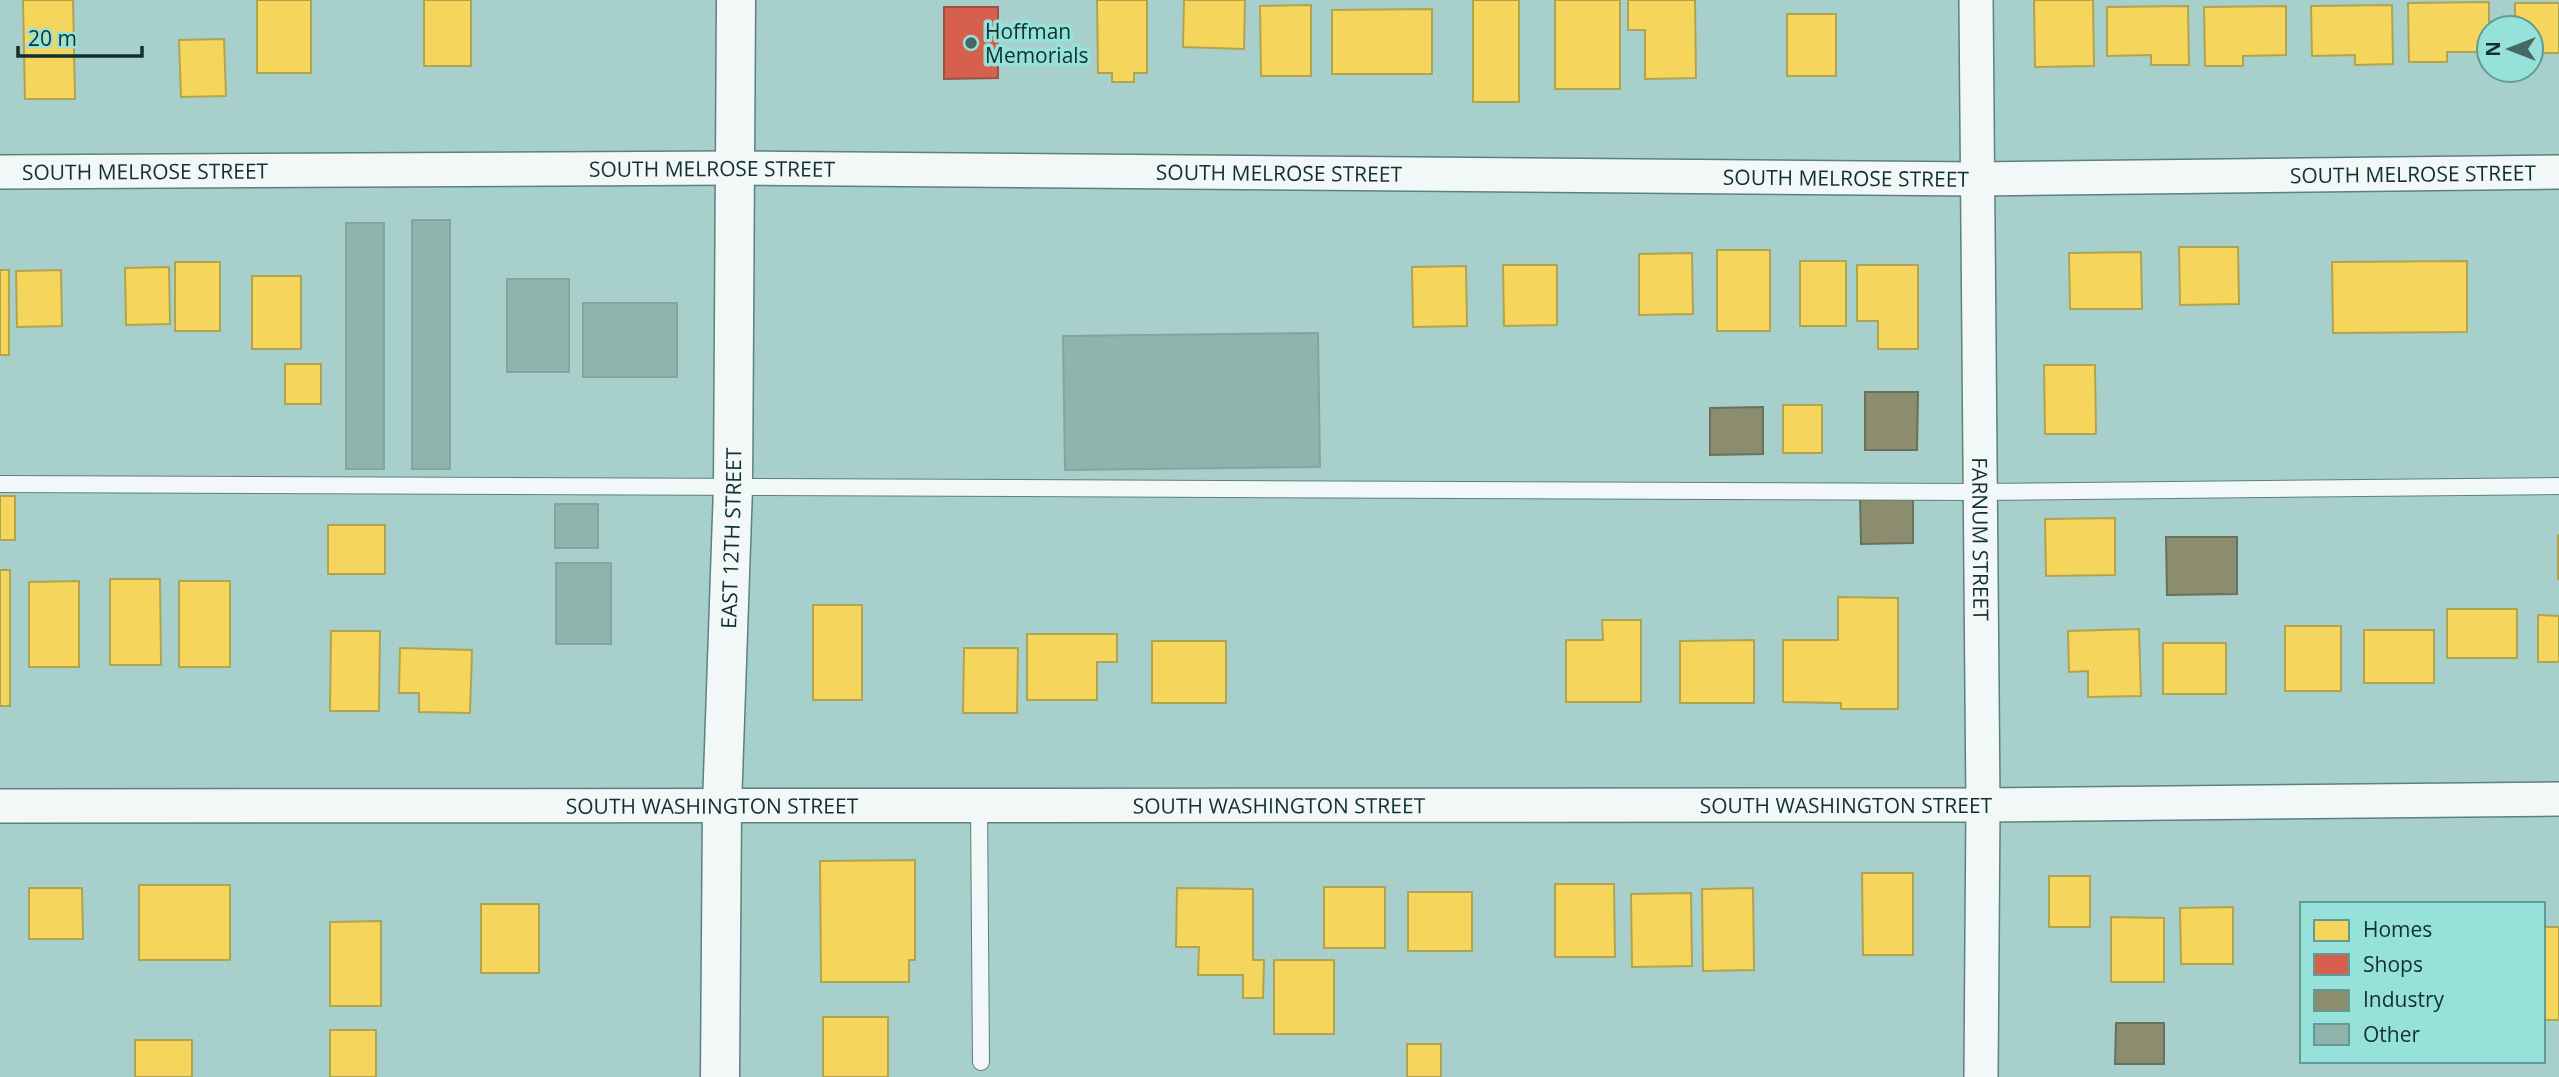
<svg xmlns="http://www.w3.org/2000/svg" width="2559" height="1077" viewBox="0 0 2559 1077" font-family="'Open Sans',sans-serif">
  <style>
    .homes { fill: #f6d55c; stroke: #b1a44e; stroke-width: 2 }
    .shops { fill: #d6604d; stroke: #9b5244; stroke-width: 2 }
    .industry { fill: #8c8c6e; stroke: #67715b; stroke-width: 2 }
    .building { fill: #8eb4ac; stroke: #85a49d; stroke-width: 2 }
    .lines { fill: none; stroke-linecap: round; stroke-linejoin: round }
    .service-casing { stroke: #5c817e; stroke-width: 18 }
    .minor-casing { stroke: #5c817e; stroke-width: 36 }
    .tertiary-casing { stroke: #5c817e; stroke-width: 41 }
    .service { stroke: #f2f8f7; stroke-width: 16 }
    .minor { stroke: #f2f8f7; stroke-width: 33 }
    .tertiary { stroke: #f2f8f7; stroke-width: 38 }
    .poi-dot { fill: #466965; stroke: #96e1da; stroke-width: 2.5 }
    .labels { text-anchor: middle; dominant-baseline: central; stroke-width: 7; stroke-linejoin: round; paint-order: stroke }
    .poi-label { font-size: 21px; fill: #11312e; stroke: #96e1da; text-anchor: start }
    .street-label { font-size: 21px; fill: #11312e; stroke: #96e1da }
  </style>
  <rect width="100%" height="100%" fill="#a7d0cc"/>
  <path class="homes" d="M23,0H73L75,99H25Z
    M257,0H311V73H257Z
    M424,0H471V66H424Z
    M1097,0H1147V73H1134V82H1112V73H1098Z
    M1184,0H1245L1244,49L1183,47Z
    M1473,0H1519V102H1473Z
    M1555,0H1620V89H1555Z
    M1628,0H1695L1696,78L1645,79V30H1628Z
    M2034,0H2093L2094,66L2035,67Z
    M2489,2V52H2447V62H2409L2408,3Z
    M2515,3H2559V53H2531V28H2515Z
    M1311,5V76H1261L1260,6Z
    M2392,5L2393,64L2355,65V55L2312,56L2311,6Z
    M2188,6L2189,65H2151V55L2107,56V7Z
    M2286,6V55L2243,56V66H2205L2204,7Z
    M1432,9V74H1332V10Z
    M1787,14H1836V76H1787Z
    M224,39L226,96L181,97L179,40Z
    M2179,247H2238L2239,304L2180,305Z
    M1717,250H1770V331H1717Z
    M2141,252L2142,309H2070L2069,253Z
    M1692,253L1693,314L1639,315V254Z
    M1800,261H1846V326H1800Z
    M2467,261V332L2333,333L2332,262Z
    M175,262H220V331H175Z
    M1503,265H1557V325L1504,326Z
    M1857,265H1918V349H1878V321H1857Z
    M1466,266L1467,326L1413,327L1412,267Z
    M169,267L170,324L126,325L125,268Z
    M0,270H9V355H0Z
    M61,270L62,326L17,327L16,271Z
    M252,276H301V349H252Z
    M285,364H321V404H285Z
    M2044,365H2095L2096,434H2045Z
    M1783,405H1822V453H1783Z
    M0,496H15V540H0Z
    M2115,518V575L2046,576L2045,519Z
    M328,525H385V574H328Z
    M2558,535H2559V579H2558Z
    M0,570H10V706H0Z
    M110,579H160L161,665H110Z
    M79,581V667H29V582Z
    M179,581H230V667H179Z
    M1838,597L1898,598V709H1841V703L1783,702V640H1838Z
    M813,605H862V700H813Z
    M2447,609H2517V658H2447Z
    M2538,615L2559,616V662H2538Z
    M1602,620H1641V702H1566V640H1603Z
    M2285,626H2341V691H2285Z
    M2139,629L2141,696L2088,697V671L2069,672L2068,631Z
    M2364,630H2434V683H2364Z
    M331,631H380L379,711H330Z
    M1027,634H1117V662H1097V700H1027Z
    M1754,640V703H1680V641Z
    M1152,641H1226V703H1152Z
    M2163,643H2226V694H2163Z
    M400,648L472,650L470,713L419,712V693H399Z
    M964,648H1018L1017,713H963Z
    M915,860V960H909V982H821L820,861Z
    M1862,873H1913V955H1863Z
    M2049,876H2090V927H2049Z
    M1555,884H1614L1615,957H1555Z
    M139,885H230V960H139Z
    M1324,887H1385V948H1324Z
    M29,888H82L83,939H29Z
    M1177,888L1253,889V960H1264L1263,998H1243V975H1198L1199,947H1176Z
    M1753,888L1754,970L1703,971L1702,889Z
    M1408,892H1472V951H1408Z
    M1691,893L1692,966L1632,967L1631,894Z
    M481,904H539V973H481Z
    M2233,907V964H2181L2180,908Z
    M2111,917L2164,918V982H2111Z
    M381,921V1006H330V922Z
    M2543,927H2559V1020H2543Z
    M1274,960H1334V1034H1274Z
    M823,1017H888V1077H823Z
    M330,1030H376V1077H330Z
    M135,1040H192V1077H135Z
    M1407,1044H1441V1077H1407Z"/>
  <path class="shops" d="M944,7H998V78L944,79Z"/>
  <path class="industry" d="M1865,392H1918L1917,450H1865Z
    M1763,407V454L1710,455V408Z
    M1913,496V543L1861,544L1860,497Z
    M2166,537H2237V594L2167,595Z
    M2116,1023H2164V1064H2115Z"/>
  <path class="building" d="M412,220H450V469H412Z
    M346,223H384V469H346Z
    M507,279H569V372H507Z
    M583,303H677V377H583Z
    M1318,333L1320,467L1065,470L1063,336Z
    M555,504H598V548H555Z
    M556,563H611V644H556Z"/>
  <g class="lines">
    <defs>
      <path id="service" d="M0,484L1980,492L2559,486
        M979,806L981,1062"/>
      <g id="minor">
        <path id="s1" d="M1976,0L1983,805L1981,1077"/>
        <path id="s2" d="M0,172L735,168L1978,179L2559,172"/>
        <path id="s3" d="M0,806L1983,805L2559,799"/>
      </g>
      <g id="tertiary">
        <path id="s4" d="M720,1077L722,806L733,487L736,0"/>
      </g>
    </defs>
    <use href="#service" class="service-casing"/>
    <use href="#minor" class="minor-casing"/>
    <use href="#tertiary" class="tertiary-casing"/>
    <use href="#service" class="service"/>
    <use href="#minor" class="minor"/>
    <use href="#tertiary" class="tertiary"/>
  </g>
  <circle class="poi-dot" cx="971" cy="43" r="7"/>
  <g class="labels">
    <g class="poi-label">
      <text x="985" y="31">Hoffman<tspan x="985" dy="24">Memorials</tspan></text>
    </g>
    <g class="street-label">
      <text stroke="none"><textPath href="#s2" startOffset="712">SOUTH MELROSE STREET</textPath></text>
      <text stroke="none"><textPath href="#s2" startOffset="145">SOUTH MELROSE STREET</textPath></text>
      <text stroke="none"><textPath href="#s2" startOffset="1279">SOUTH MELROSE STREET</textPath></text>
      <text stroke="none"><textPath href="#s2" startOffset="2413">SOUTH MELROSE STREET</textPath></text>
      <text stroke="none"><textPath href="#s2" startOffset="1846">SOUTH MELROSE STREET</textPath></text>
      <text stroke="none"><textPath href="#s4" startOffset="539">EAST 12TH STREET</textPath></text>
      <text stroke="none"><textPath href="#s1" startOffset="539">FARNUM STREET</textPath></text>
      <text stroke="none"><textPath href="#s3" startOffset="1279">SOUTH WASHINGTON STREET</textPath></text>
      <text stroke="none"><textPath href="#s3" startOffset="1846">SOUTH WASHINGTON STREET</textPath></text>
      <text stroke="none"><textPath href="#s3" startOffset="712">SOUTH WASHINGTON STREET</textPath></text>
    </g>
  </g>
  <rect x="2300" y="902" width="245" height="161" fill="#96e1da" stroke="#619b95" stroke-width="2"/>
  <rect x="2314" y="920" width="35" height="21" fill="#f6d55c" stroke="#619b95" stroke-width="2"/>
  <text x="2363" y="937" font-size="21" fill="#11312e">Homes</text>
  <rect x="2314" y="954" width="35" height="21" fill="#d6604d" stroke="#619b95" stroke-width="2"/>
  <text x="2363" y="972" font-size="21" fill="#11312e">Shops</text>
  <rect x="2314" y="990" width="35" height="21" fill="#8c8c6e" stroke="#619b95" stroke-width="2"/>
  <text x="2363" y="1007" font-size="21" fill="#11312e">Industry</text>
  <rect x="2314" y="1024" width="35" height="21" fill="#8eb4ac" stroke="#619b95" stroke-width="2"/>
  <text x="2363" y="1042" font-size="21" fill="#11312e">Other</text>
  <g transform="translate(2510 49) rotate(270)"><circle r="33" fill="#96e1da" stroke="#619b95" stroke-width="2"/>
  <path d="M0-5L12 26L0 18L-12 26Z" fill="#466965"/>
  <text y="-10" font-size="19" font-weight="bold" text-anchor="middle" fill="#11312e">N</text>
  </g>
  <path d="M18 46v10h124v-10" fill="none" stroke="#11312e" stroke-width="3.5"/>
  <text x="28" y="46" font-size="21" fill="#11312e" stroke="#96e1da" stroke-width="5" paint-order="stroke">20 m</text>
</svg>
